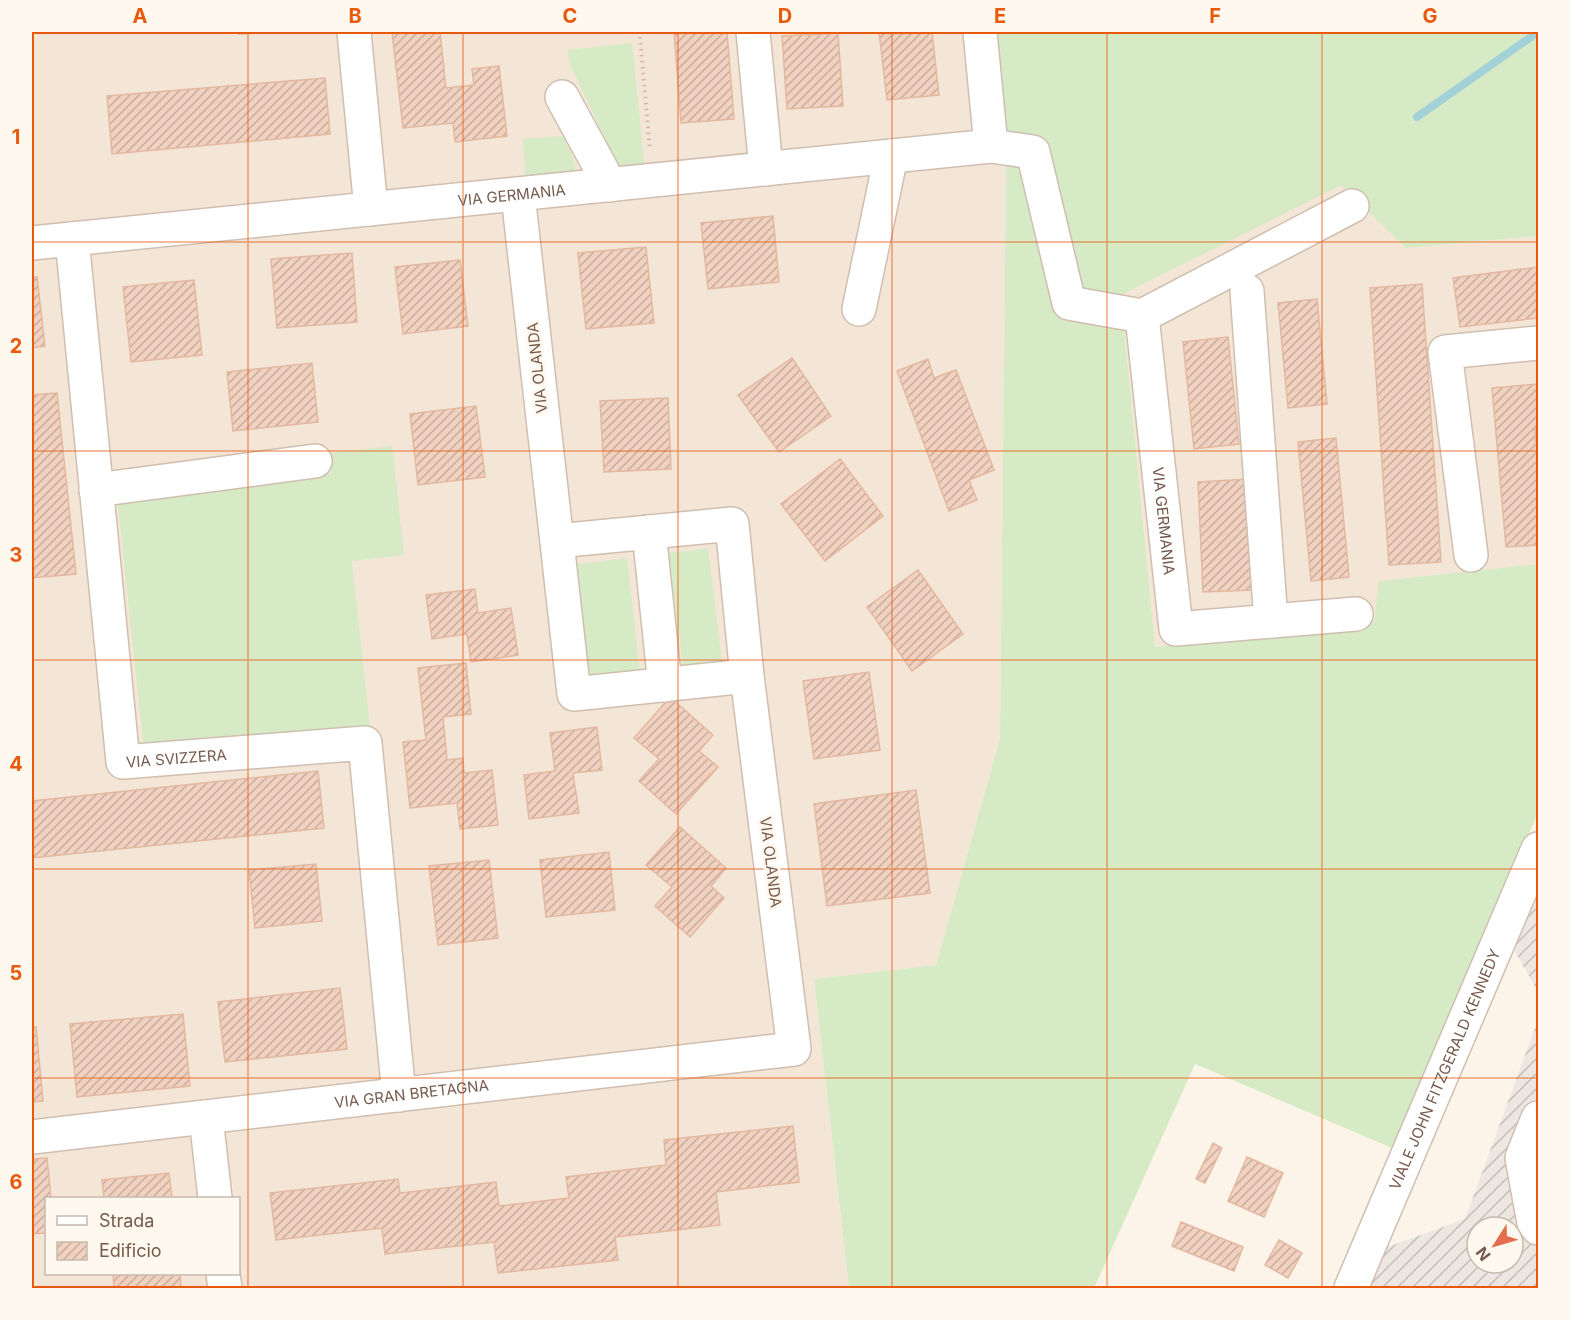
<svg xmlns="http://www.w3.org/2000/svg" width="1570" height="1320" viewBox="0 0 1570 1320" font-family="Inter,sans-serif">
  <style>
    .residential { fill: #f4e6d6; fill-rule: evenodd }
    .industrial { fill: url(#industrial-furrows); fill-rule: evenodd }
    .grass { fill: #d6eac6 }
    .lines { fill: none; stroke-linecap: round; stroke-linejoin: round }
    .stream { stroke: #a3d1d8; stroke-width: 8 }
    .building { fill: url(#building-hatch); stroke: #e4b8a0; stroke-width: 1.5 }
    .minor-casing { stroke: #d0beb0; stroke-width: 36 }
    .path { stroke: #d7b5a3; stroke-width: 4; stroke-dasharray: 1.5 4.5; stroke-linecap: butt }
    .minor { stroke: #fff; stroke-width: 33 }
    .grid { fill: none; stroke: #e8590c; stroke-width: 1.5; stroke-opacity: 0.55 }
    .labels { text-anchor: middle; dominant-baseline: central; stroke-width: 6; stroke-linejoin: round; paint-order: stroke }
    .street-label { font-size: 15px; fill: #765a4c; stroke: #fff8ef }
    .neatline { fill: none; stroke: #e8590c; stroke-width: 2 }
    .grid-label { font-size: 20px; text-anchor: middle; font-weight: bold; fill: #e8590c }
  </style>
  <defs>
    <pattern id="industrial-furrows" width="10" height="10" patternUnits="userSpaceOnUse" patternTransform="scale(1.5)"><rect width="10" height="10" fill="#ede7e1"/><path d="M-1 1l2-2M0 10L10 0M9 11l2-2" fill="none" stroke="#c5beb9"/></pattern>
    <pattern id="building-hatch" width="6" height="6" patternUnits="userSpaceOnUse" patternTransform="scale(1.5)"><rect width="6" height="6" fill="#f1d2c0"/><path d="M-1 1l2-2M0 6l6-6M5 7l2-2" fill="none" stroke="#c8ad9e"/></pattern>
  </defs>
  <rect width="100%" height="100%" fill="#fcf4e8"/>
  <path class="residential" d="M32,32H992L1006,173L1000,737L936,965L814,979L849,1288H32ZM46,1198H238V1274H46Z
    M1341,184L1406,248L1538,236V564L1380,581L1374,621L1155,647L1121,295Z"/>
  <path class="industrial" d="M1538,891V992L1513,948Z
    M1538,1020V1288H1367L1385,1248L1465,1219ZM1477,1227H1513V1263H1477Z"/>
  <path class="grass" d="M992,32H1538V236L1406,248L1341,185L1121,295L1155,647L1374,621L1379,581L1538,564V813L1392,1148L1195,1064L1094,1288H849L814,979L936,965L1000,738L1006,173Z
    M632,43L645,170L620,172L569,62L568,50Z
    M563,136L574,160L576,183L526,186L523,139Z
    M392,446L404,555L352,561L370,727L144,750L117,496L331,474L329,453Z
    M708,548L722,662L683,667L669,553Z
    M627,558L640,673L586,680L572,565Z"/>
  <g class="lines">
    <path class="stream" d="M1417,117L1538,32"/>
  </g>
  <path class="building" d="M238,32H285L238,34Z
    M392,32H440L446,88L474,85L472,69L499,66L507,136L455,142L453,123L403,128Z
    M674,32H727L734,119L681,123Z
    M879,32H932L939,95L887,100Z
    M838,33L843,106L787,109L782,36Z
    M325,78L330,134L112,154L107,96Z
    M773,216L779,282L708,289L701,223Z
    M646,247L654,323L586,329L578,253Z
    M352,253L357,322L277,328L271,259Z
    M460,260L468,326L403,334L395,267Z
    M1538,267V318L1460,327L1453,278Z
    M32,277H37L45,346L32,348Z
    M194,280L202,355L131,362L123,287Z
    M1422,284L1441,562L1389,565L1370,288Z
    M1317,299L1327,404L1288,408L1278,303Z
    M1228,337L1239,444L1194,449L1183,342Z
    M792,358L831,416L779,452L738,395Z
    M928,359L934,378L956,370L994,470L969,480L977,500L949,511L897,371Z
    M312,363L318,422L233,431L227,372Z
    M1538,384V429H1535L1538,469V545L1506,547L1492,388Z
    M57,393L76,574L32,578V395Z
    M668,398L671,469L604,472L600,401Z
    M476,406L485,477L418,485L410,414Z
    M1336,438L1349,577L1311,581L1298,442Z
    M840,459L883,516L825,561L781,504Z
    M1249,479L1254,590L1203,592L1198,482Z
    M918,570L963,634L912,671L867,607Z
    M475,589L478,613L511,608L518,655L471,662L467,634L432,639L426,595Z
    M466,663L471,714L443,717L447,760L463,758L464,773L492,770L498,825L460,829L457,803L410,808L403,742L426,740L418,668Z
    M869,672L880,750L814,759L803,681Z
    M670,697L713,735L699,751L718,767L676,814L639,781L659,759L634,738Z
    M597,727L602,770L573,773L579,813L529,819L524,775L555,771L550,733Z
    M318,771L324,828L32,858V801Z
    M916,790L930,893L827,906L814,804Z
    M680,827L726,868L711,886L724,898L690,937L655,906L672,887L646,865Z
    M609,852L615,910L546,917L540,860Z
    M489,860L498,938L438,945L429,866Z
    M316,864L322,921L255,928L249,870Z
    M340,988L347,1049L225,1062L218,1002Z
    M183,1014L190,1086L77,1097L70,1024Z
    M32,1027H36L43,1101L32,1102Z
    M793,1126L799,1182L716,1192L720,1225L615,1237L618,1260L498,1273L494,1242L385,1254L382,1228L276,1240L270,1193L398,1179L400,1193L496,1182L499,1206L569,1198L566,1177L666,1165L664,1140Z
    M1213,1143L1222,1148L1205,1183L1196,1179Z
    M1247,1157L1283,1173L1264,1217L1228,1201Z
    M47,1158L51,1198H46V1233L32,1234V1159Z
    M169,1173L172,1198H104L102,1180Z
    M1181,1222L1243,1247L1234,1271L1172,1246Z
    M1279,1240L1302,1253L1288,1278L1265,1265Z
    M113,1274H180L181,1288H114Z"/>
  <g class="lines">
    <defs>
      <g id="minor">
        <path d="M354,32L371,209"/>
        <path d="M753,32L766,169"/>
        <path d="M562,97L610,185"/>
        <path d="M991,146L1033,152L1069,303L1142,316L1352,206"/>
        <path id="s1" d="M72,239L123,762L365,743L399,1095"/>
        <path id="s2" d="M32,243L991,146L980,32"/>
        <path d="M1247,291L1271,621"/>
        <path d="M859,309L891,156"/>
        <path id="s3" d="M1142,316L1176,629L1356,614"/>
        <path d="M96,490L315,461"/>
        <path d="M649,532L665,685"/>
        <path d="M557,541L732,524L747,676"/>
        <path d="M1471,555L1445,352L1538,343"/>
        <path d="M206,1117L215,1198"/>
        <path d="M1538,1118L1522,1158L1534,1223L1538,1228"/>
        <path id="s4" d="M32,1137L794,1049L747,676L574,694L518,195"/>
        <path d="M223,1274L225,1288"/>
        <path id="s5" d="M1351,1288L1538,849"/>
      </g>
    </defs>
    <use href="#minor" class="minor-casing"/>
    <path class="path" d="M640,37L650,150"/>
    <use href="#minor" class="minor"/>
  </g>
  <path class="grid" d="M248,32V1288M463,32V1288M678,32V1288M892,32V1288M1107,32V1288M1322,32V1288M32,242H1538M32,451H1538M32,660H1538M32,869H1538M32,1078H1538"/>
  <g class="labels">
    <g class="street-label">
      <text stroke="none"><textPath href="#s2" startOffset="482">VIA GERMANIA</textPath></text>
      <text transform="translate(537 368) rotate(-96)">VIA OLANDA</text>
      <text stroke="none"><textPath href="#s3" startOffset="206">VIA GERMANIA</textPath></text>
      <text stroke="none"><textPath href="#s1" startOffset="579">VIA SVIZZERA</textPath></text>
      <text transform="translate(771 862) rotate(83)">VIA OLANDA</text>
      <text stroke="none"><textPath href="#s5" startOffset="238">VIALE JOHN FITZGERALD KENNEDY</textPath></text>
      <text stroke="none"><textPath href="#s4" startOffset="382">VIA GRAN BRETAGNA</textPath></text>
    </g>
  </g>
  <rect width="1570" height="1320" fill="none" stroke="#fff8ef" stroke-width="66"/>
  <rect x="45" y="1197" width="195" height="78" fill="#fff8ef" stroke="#c8b9ae" stroke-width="1.5"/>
  <rect x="57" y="1216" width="30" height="9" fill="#ffffff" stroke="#c8b9ae" stroke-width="1.5"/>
  <text x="99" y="1227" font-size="18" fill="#765a4c">Strada</text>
  <rect x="57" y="1242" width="30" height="18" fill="url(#building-hatch)" stroke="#c8b9ae" stroke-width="1.5"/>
  <text x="99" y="1257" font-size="18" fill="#765a4c">Edificio</text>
  <g transform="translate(1495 1245) rotate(233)"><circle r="28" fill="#fff8ef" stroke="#c8b9ae" stroke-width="1.5"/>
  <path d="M0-4.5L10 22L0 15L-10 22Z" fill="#e46c4f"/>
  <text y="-9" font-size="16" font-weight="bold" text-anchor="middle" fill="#765a4c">N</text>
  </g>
  <rect x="33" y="33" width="1504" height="1254" class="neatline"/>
  <g class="grid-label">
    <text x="140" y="23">A</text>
    <text x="355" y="23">B</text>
    <text x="570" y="23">C</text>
    <text x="785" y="23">D</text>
    <text x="1000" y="23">E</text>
    <text x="1215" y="23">F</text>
    <text x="1430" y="23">G</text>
    <text x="16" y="144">1</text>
    <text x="16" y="353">2</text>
    <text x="16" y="562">3</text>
    <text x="16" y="771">4</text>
    <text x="16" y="980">5</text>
    <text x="16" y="1189">6</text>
  </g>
</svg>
